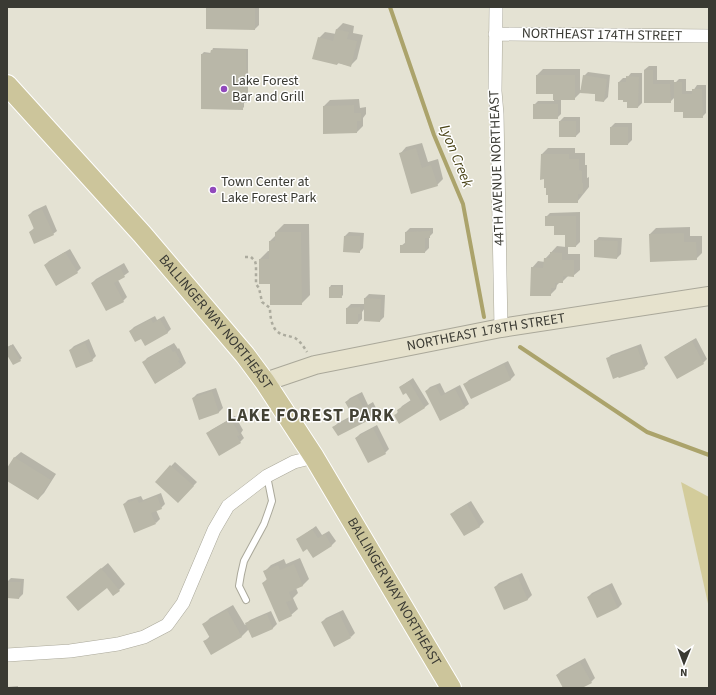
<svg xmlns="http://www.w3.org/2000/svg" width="716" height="695" viewBox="0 0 716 695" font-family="'Source Sans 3',sans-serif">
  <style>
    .green { fill: #d3cc9b }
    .shadow { fill: #0003 }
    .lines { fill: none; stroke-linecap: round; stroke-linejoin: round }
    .stream { stroke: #aba36b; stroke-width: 4 }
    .building { fill: #b9b7a8 }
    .service-casing { stroke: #aaa89a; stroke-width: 8 }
    .minor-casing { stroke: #aaa89a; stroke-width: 14 }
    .secondary-casing { stroke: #aaa89a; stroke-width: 20 }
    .primary-casing { stroke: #fff; stroke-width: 22 }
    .path { stroke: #acab9e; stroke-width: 2.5; stroke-dasharray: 3 3; stroke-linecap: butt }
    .service { stroke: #fff; stroke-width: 6 }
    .minor { stroke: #fff; stroke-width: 13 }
    .secondary { stroke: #e6e2cd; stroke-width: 18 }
    .primary { stroke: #ccc59b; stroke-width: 20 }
    .poi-dot { fill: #9149bc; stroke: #fff; stroke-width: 1.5 }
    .labels { text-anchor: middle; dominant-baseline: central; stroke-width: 3; stroke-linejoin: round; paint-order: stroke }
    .street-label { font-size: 14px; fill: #3a3a33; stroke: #fff }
    .poi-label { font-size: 14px; fill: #3a3a33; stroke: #fff; text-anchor: start }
    .water-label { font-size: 15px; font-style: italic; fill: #4a4417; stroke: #fff }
    .district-label { font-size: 18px; font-weight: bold; letter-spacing: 1px; fill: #434235; stroke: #fff }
  </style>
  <rect width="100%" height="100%" fill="#e4e2d3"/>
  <path class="green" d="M681,482L709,497V608Z"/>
  <path class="shadow" d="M207,7H259V25L255,29Z
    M343,23L354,26L353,33L363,35L357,59L350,66L339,63L337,64L319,38L325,32L336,34L337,29Z
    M213,48L248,49V100L244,102V107L242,109L202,54L204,52L211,53Z
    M649,66H657V80H674V84L679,79H686V91H693L697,85H706V113L702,117L684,111L675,97L670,102H645L644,70Z
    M543,69H580V90H582L584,76L588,72L610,75L608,97L604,101L597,94L580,92V93L574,99H561V114L557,118L534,105L538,101H554V93L537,75Z
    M631,73H642V103L638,107L628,101L619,82L623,78H627Z
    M359,99L360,108L366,107V114L363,118V126L357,132L324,133V106L330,100Z
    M564,117H580V132L576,136L560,121Z
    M615,123H632V140L628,144L611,127Z
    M422,143L428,162L438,159L443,179L437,185L400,154L406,147Z
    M548,148H575V153H585V165H587V178L589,177V187L577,202L549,194L545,178L542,154Z
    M46,205L57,231L53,234L30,232L35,227L29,215L33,211Z
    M580,212V242L576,246H568V254H580V270L573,276H568L562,282H560L557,285L556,289L550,295L532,268L538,261L545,262V259L557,246L566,247V234L546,217L550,213Z
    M284,224H309L310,295L301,304L271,283L260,259L268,251H270V241L276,235V232Z
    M690,227V236H702V253L696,259L650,234L656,228Z
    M410,228H433V233L429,237V248L425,252L401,246L406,242V232Z
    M349,232L364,233L363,248L359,252L345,236Z
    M599,237L622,238L621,254L617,258L595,241Z
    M70,249L81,268L77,272L45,265L49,261Z
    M124,263L129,272L118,280L127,297L123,301L92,283L96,279Z
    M331,285H343V295L341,297L330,287Z
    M369,294L385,295L384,317L380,321L365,308L362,312V319L358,323L347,308L351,304H365V298Z
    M155,316L157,320L164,316L171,329L167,333L142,337L130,331L134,327Z
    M696,338L707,359L703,363L666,357L670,353Z
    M89,339L96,356L92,360L70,350L74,346Z
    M174,343L178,349L179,348L186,363L182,367L156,382L144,362L147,358Z
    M13,344L22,358L20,360L7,353V348Z
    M641,344L648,364L644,368L607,359L611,355Z
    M508,361L515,375L511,379L471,398L465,384L469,380Z
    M413,378L429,404L425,407L399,423L395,416L402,406L411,400L406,392L400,387Z
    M440,383L445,393L460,385L469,404L465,407L440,420L426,391L430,387Z
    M216,388L223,408L219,412L200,419L193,398L197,394Z
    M362,392L368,405L373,402L378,412L375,416L338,435L334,427L338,423L353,415L346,402L350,398Z
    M235,416L243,430L241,433L244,438L240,442L207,434L211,430Z
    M377,425L389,449L385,453L356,438L360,434Z
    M21,452L56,474L44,493L38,499L7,480V470L14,458Z
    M175,462L197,482L178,502L156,482Z
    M161,493L165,504L161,508L156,510L160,519L156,523L124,504L128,500L141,496L143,500Z
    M471,501L484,522L480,526L464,535L452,514L456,510Z
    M316,526L322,535L329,531L336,541L332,545L313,556L308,548L297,540Z
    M300,558L309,579L303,585L296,588L298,593L293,598L298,609L291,615L263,583L268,578L265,571L271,565L284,559L286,564Z
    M108,563L125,584L119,590L107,587L67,597Z
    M522,573L532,595L528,599L505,609L495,587L499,583Z
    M11,578L24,579L23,594L19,598L7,597V582Z
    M612,583L622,604L618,608L588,597L592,593Z
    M233,605L245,625L250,620L271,611L277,624L273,628L252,637L249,629L242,636L211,653L204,642L210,636L204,624L210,618Z
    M343,610L355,633L351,637L322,622L326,618Z
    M585,658L595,678L591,682L580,688H564L557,675L561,671Z
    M18,686V688H7V687Z"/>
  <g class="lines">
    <path class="stream" d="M390,7L434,135L463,204L484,317
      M520,347L647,432L709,455"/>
  </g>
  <path class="building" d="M206,7H255V30L206,29Z
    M336,29L349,32L347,39L357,41L351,67L338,63L337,65L312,59L318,37L333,41Z
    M211,50H246L247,103H243V110L201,109V54H210Z
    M644,70H653V84H670L671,103H644Z
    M536,75H575V100H553V94H536Z
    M583,75L607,79L604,102L595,101V94L580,93Z
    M626,76L639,77L638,108H627V102H623V100H618V82H626Z
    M674,82H682V94H692V89H702L703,118H683V112H674Z
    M533,104H558V119H533Z
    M354,105V113H361V121H357V133L323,134V106Z
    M559,121H576V137H559Z
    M610,127H628V145H610Z
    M416,148L422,168L431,165L438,186L411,194L399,153Z
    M541,154H569V159H579V170L582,171V183H583V194H578V203H548V195H546V188H544V179L540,180Z
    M42,209L54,235L34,244L29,232L34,229L28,215Z
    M545,216H576V247H565V235H554V226H545Z
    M430,231V238H425V253H400V245H405V232Z
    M275,232H301L302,305H270V284H259V259H269V241H275Z
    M684,233V242H696L697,260L650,262L649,234Z
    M344,236H360V253L343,252Z
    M594,240L618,241L617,259L594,257Z
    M65,252L78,273L56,286L44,265Z
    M550,252L562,253V260H574V277L563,276V283H555V288H551V296H530L531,267L543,268L544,258H550Z
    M120,267L125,277L114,283L124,302L106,311L91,283Z
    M341,286L342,298H329V287Z
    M364,298L381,299L380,322L364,321Z
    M360,307L361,314H358V324H346V308Z
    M151,319L153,323L160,319L168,333L145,346L141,339L135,342L129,331Z
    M692,341L704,364L677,379L664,357Z
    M85,343L93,361L76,368L69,350Z
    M11,345L21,361L13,365L7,355V347Z
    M169,346L173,352L175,351L180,360L178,361L182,367L155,384L142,362Z
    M637,347L645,369L619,378L618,377L613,379L606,358Z
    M504,364L511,380L471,399L463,384Z
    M409,381L425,408L399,424L394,415L398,413L397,410L411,401L406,393L403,395L399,387Z
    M436,386L441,396L455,389L465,408L440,421L425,391Z
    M212,391L219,413L199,420L192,398Z
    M357,396L364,408L369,406L375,417L338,436L332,427L353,416L345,402Z
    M231,419L240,435L237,436L241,443L219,456L206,433Z
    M373,428L386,454L368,463L355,438Z
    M14,457L51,480L38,500L7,481V468Z
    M170,465L194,486L178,503L155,482Z
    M157,496L162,509L151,513L156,524L134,533L123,504L137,499L139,503Z
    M467,504L480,527L464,536L450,514Z
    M312,529L318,538L325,534L332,546L313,558L307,549L303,552L296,539Z
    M294,564L303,586L289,592L292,600L286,602L292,616L279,622L262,583L267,580L263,571L278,565L280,570Z
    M101,568L120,591L113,596L107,588L78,611L66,597Z
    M518,577L528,600L504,610L494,587Z
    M7,582H21L19,599L7,598Z
    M608,587L618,608L597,618L587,597Z
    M227,610L242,637L211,655L203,641L210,638L202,624Z
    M339,613L351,638L334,647L321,622Z
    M267,614L273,629L252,638L245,623Z
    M580,662L592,683L582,688H563L556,675Z"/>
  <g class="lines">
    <defs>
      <path id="service" d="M246,600L239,586L241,574L244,561L264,524L269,510L272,501L267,476"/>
      <path id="minor" d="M496,7L495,91L497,114L501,328
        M495,34L709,36
        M7,655L70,651L118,644L144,637L167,625L183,603L214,530L228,506L267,476L294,462L314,457"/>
      <g id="secondary">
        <path id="s1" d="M265,382L315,365L501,328L709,296"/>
      </g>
      <g id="primary">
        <path id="s2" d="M7,85L142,234L245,355L265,382L314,457L451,688"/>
      </g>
    </defs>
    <use href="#service" class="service-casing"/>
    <use href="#minor" class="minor-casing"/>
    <use href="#secondary" class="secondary-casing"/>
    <use href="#primary" class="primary-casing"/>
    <path class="path" d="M245,257H251L255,261L256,265V284L259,288L262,302L270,308C270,315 271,323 275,329C280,336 288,335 295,338C300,341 304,347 307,352"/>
    <use href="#service" class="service"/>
    <use href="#minor" class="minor"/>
    <use href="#secondary" class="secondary"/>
    <use href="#primary" class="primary"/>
  </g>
  <g class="poi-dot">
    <circle cx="224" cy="89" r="4"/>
    <circle cx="213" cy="190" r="4"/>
  </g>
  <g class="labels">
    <g class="street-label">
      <text transform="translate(602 35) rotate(1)">NORTHEAST 174TH STREET</text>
      <text transform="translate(497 168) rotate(-92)">44TH AVENUE NORTHEAST</text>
      <text stroke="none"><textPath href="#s2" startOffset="316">BALLINGER WAY NORTHEAST</textPath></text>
      <text stroke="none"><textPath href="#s1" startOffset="227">NORTHEAST 178TH STREET</textPath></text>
      <text stroke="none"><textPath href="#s2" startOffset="640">BALLINGER WAY NORTHEAST</textPath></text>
    </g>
    <g class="poi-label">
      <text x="232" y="81">Lake Forest<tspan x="232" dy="16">Bar and Grill</tspan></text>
      <text x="221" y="182">Town Center at<tspan x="221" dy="16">Lake Forest Park</tspan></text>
    </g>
    <g class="water-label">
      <text transform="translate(456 156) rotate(68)">Lyon Creek</text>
    </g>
    <g class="district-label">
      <text x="311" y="415">LAKE FOREST PARK</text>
    </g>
  </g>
  <rect width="716" height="695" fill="none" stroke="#3a3a33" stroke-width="16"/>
  <g transform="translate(684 663) rotate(181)" stroke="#ffffff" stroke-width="3" paint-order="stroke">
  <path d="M0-3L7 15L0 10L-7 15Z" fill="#3a3a33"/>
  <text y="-6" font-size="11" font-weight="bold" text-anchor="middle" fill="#3a3a33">N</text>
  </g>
</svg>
